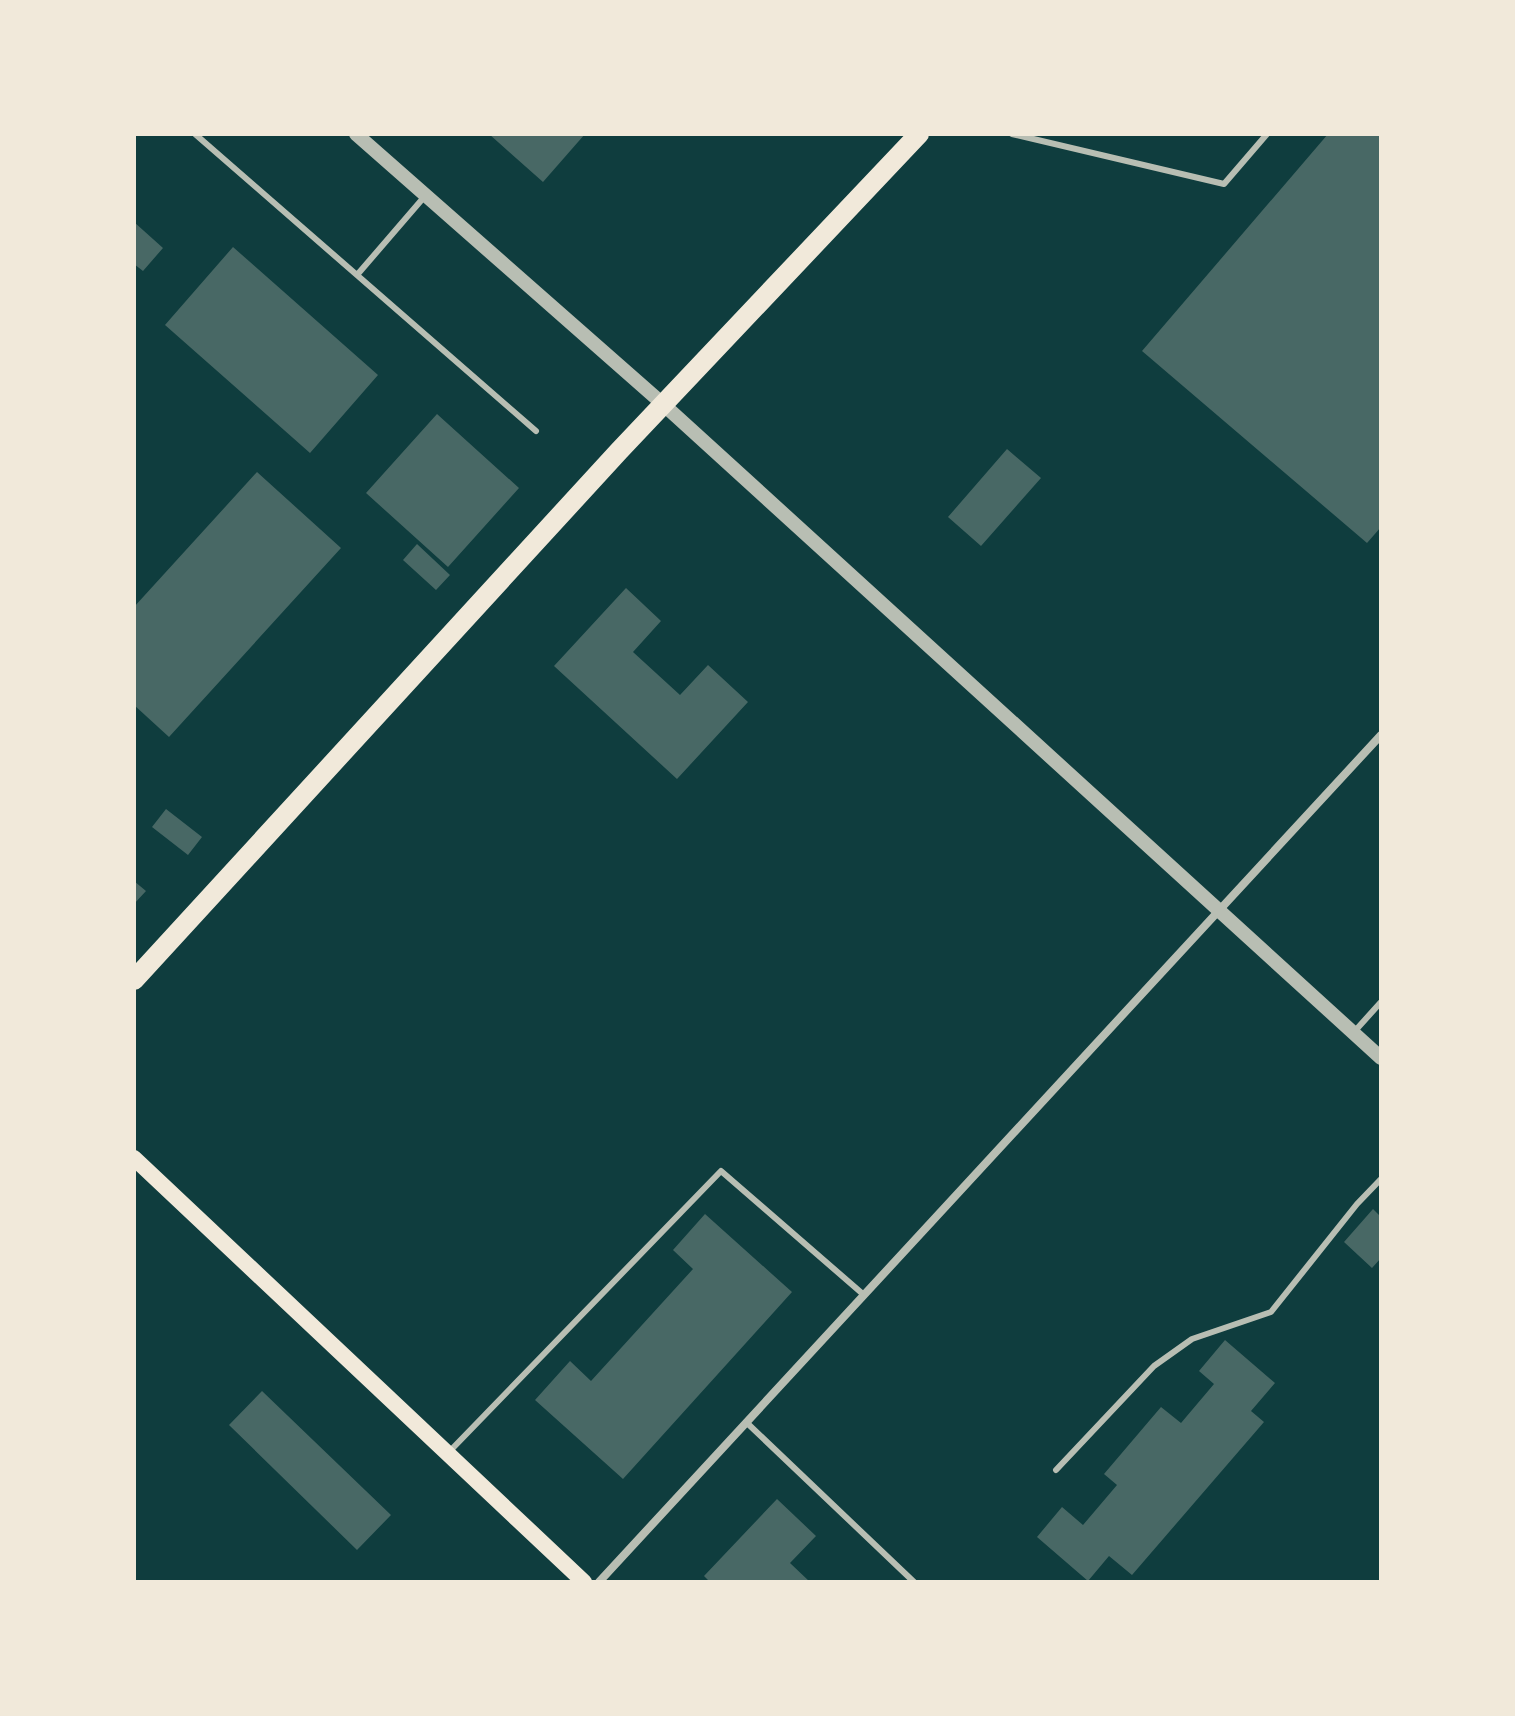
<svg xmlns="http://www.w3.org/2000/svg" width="1515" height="1716" viewBox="0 0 1515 1716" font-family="Montserrat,sans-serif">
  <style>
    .building { fill: #486865 }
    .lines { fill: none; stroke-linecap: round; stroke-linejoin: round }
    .service { stroke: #b8beb3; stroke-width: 6 }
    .minor { stroke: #b8beb3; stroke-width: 8 }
    .tertiary { stroke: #b8beb3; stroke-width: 14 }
    .secondary { stroke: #f1e9da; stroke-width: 16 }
    .primary { stroke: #f1e9da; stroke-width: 20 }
  </style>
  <rect width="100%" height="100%" fill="#0f3d3e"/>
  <path class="building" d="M489,134H585L543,182Z
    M1328,134H1381V527L1367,543L1142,351Z
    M134,222L163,248L143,271L134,264Z
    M233,247L378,375L310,453L165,325Z
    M437,414L519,488L448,567L366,493Z
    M1007,449L1041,478L981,546L948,517Z
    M257,472L341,548L169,737L134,705V607Z
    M417,544L450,575L436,590L403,560Z
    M626,588L661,621L633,652L680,695L708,665L748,702L677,779L554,666Z
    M166,809L202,837L188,855L152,827Z
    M134,881L146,891L134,904Z
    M1373,1209L1381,1217V1258L1372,1268L1344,1242Z
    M705,1214L792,1292L623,1479L535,1400L570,1361L591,1381L693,1269L673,1250Z
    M1225,1340L1275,1383L1251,1411L1264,1422L1132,1575L1109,1556L1088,1581L1037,1537L1062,1507L1083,1525L1117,1485L1104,1474L1161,1407L1181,1423L1214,1384L1199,1371Z
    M262,1391L391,1515L357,1550L229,1425Z
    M777,1499L816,1536L790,1563L810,1582H710L704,1576Z"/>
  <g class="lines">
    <path class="service" d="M195,134L536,431
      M1012,134L1224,184L1267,134
      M357,275L425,196
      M1354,1032L1381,1002
      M746,1422L914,1582
      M449,1452L721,1171L864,1295
      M1056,1470L1154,1366L1192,1339L1271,1312L1357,1204L1381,1179"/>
    <path class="minor" d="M599,1582L1381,735"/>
    <path class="tertiary" d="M356,134L664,405L1381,1058"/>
    <path class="secondary" d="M134,1158L584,1582"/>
    <path class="primary" d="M134,980L619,451L919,134"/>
  </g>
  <rect width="1515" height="1716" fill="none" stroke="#f1e9da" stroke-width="272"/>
</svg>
